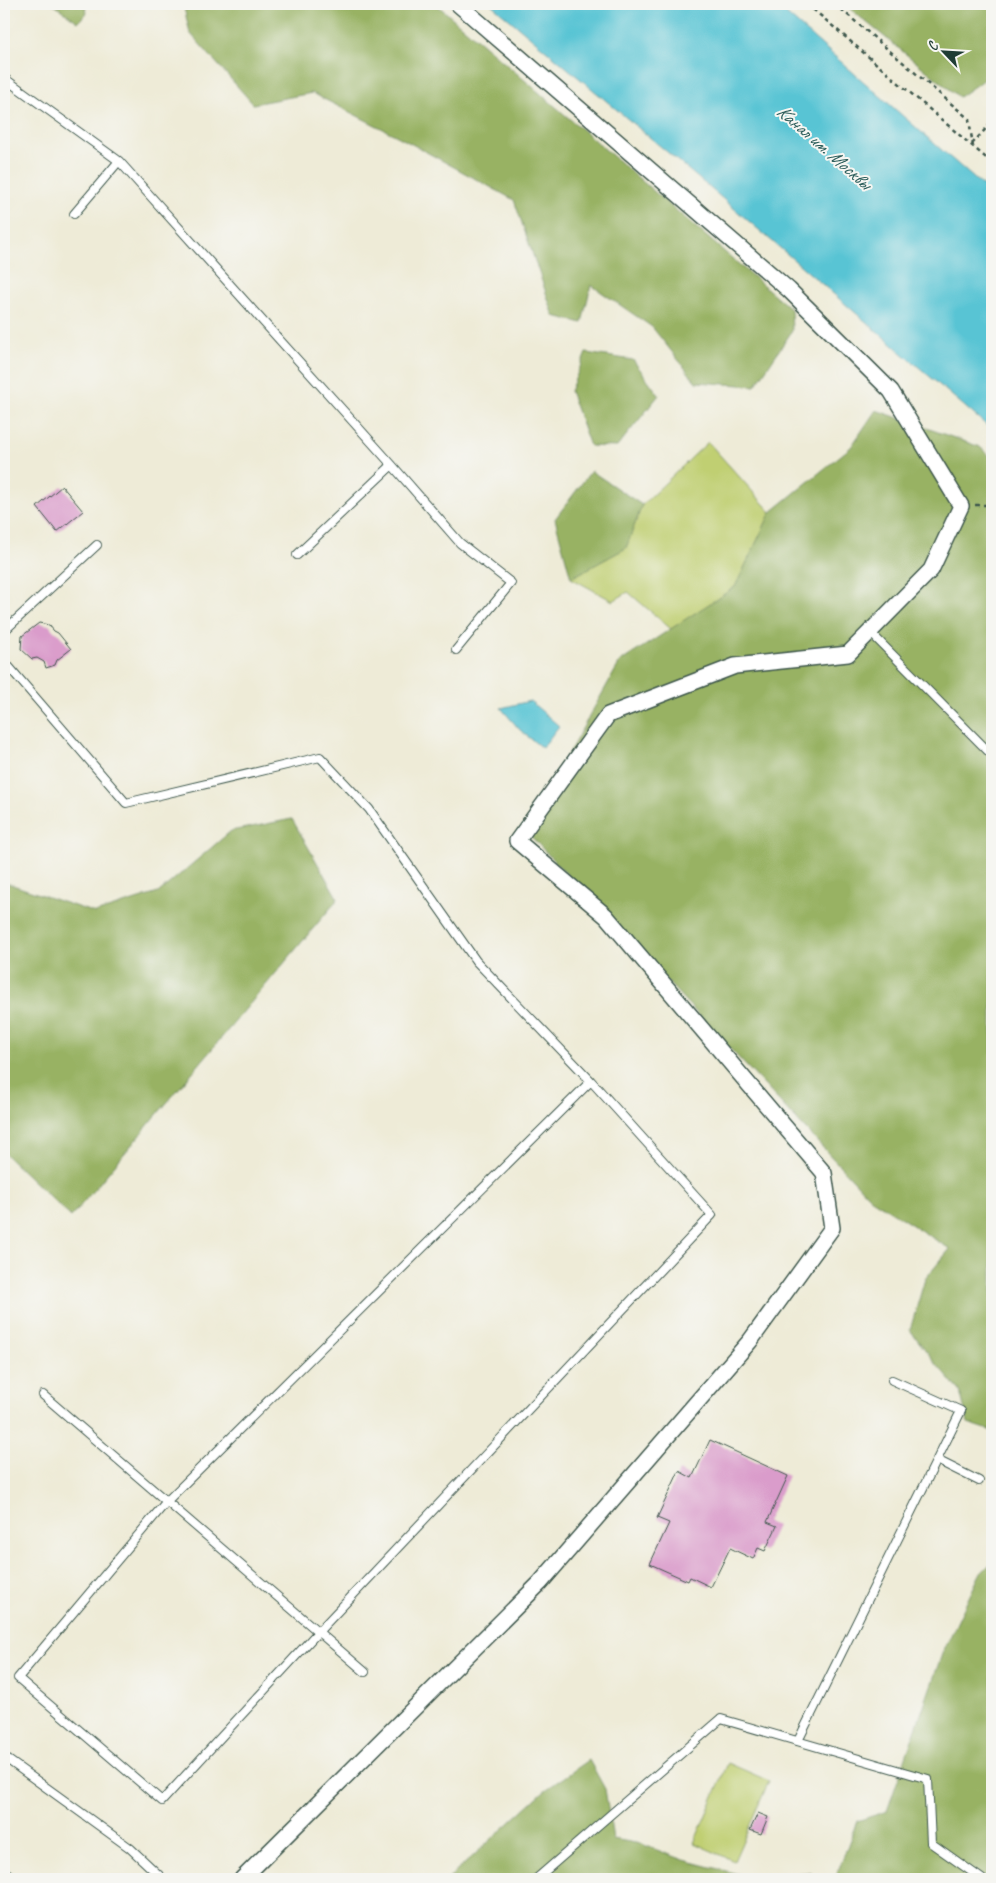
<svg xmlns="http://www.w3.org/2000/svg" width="996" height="1883" viewBox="0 0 996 1883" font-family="Caveat,sans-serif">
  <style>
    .green { fill: #c0cf72; stroke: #708653 }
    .forest { fill: #98b264; stroke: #5c784c }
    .water { fill: #59c4d4; stroke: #3c8084 }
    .building { fill: #da9ccb }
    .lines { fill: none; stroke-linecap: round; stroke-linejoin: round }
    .service-casing { stroke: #3e574c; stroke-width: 10 }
    .minor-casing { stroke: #3e574c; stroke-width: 18 }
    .path { stroke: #3e574c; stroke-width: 2.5; stroke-dasharray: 4 4; stroke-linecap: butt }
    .service { stroke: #fff; stroke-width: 8 }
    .minor { stroke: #fff; stroke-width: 15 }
    .labels { text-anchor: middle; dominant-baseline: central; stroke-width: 4; stroke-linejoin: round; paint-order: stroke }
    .water-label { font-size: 19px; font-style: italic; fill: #2e5f5c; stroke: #f6f6f2 }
  </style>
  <rect width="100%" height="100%" fill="#f6f6f2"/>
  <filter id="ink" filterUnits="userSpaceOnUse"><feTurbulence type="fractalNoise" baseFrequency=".02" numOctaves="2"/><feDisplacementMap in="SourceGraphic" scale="10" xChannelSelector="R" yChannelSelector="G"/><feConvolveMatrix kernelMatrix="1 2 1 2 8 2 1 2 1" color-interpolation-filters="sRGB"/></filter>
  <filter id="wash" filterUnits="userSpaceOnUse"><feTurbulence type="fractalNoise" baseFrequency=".0096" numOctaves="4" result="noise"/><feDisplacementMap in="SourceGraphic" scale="20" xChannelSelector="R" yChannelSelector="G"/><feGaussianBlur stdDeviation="1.12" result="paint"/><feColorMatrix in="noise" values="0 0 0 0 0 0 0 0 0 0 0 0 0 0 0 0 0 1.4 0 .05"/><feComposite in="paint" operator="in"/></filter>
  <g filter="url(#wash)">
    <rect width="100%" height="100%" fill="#eeebd7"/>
    <path class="green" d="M708,442L771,512L735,587L671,629L628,592L613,601L571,578L626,548L642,505Z
      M728,1763L769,1781L734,1861L694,1843Z"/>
    <path class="forest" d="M53,4H85L87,13L78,22Z
      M183,4H436L791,309L792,331L755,386L696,382L652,327L591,285L582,323L554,316L514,200L399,137L312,93L253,104L190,33Z
      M844,4H989L992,9V66L986,78L959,97Z
      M586,353L633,360L659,395L617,447L590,446L570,391Z
      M876,410L980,447L992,458V1431L968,1423L960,1391L937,1365L910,1330L925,1279L950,1249L870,1198L525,830L620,662L735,587L771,512L851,447Z
      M591,471L642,505L626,548L571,578L555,519Z
      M292,819L338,899L71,1217L4,1153V882L95,913L158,893L231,831Z
      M992,1562V1879H835L857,1821L887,1811L942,1654L980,1574Z
      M589,1760L605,1789L613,1839L641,1844L684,1860L753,1878L811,1872L813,1879H448L544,1791Z"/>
    <path class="water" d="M491,4H775L992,194V430L723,199Z
      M530,701L559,726L542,748L520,730L501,708Z"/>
    <g id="blocks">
      <path class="building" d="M62,486L83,511L57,532L37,507Z
        M39,623L49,625L54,631L58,633L71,649L57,660L55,665L46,668L44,662L37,658L32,659L21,649L22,636Z
        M710,1440L788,1476L767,1522L777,1526L765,1551L758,1548L753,1559L730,1548L711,1587L690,1577L688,1581L650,1564L669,1523L657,1518L679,1471L692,1478Z
        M758,1813L768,1817L761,1834L750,1830Z"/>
    </g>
  </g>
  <g filter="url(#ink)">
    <use href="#blocks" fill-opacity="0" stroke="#3e574c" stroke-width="1"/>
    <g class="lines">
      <defs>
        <path id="service" d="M4,78L119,161L392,465L460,543L511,583L456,650
          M74,214L119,161
          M297,555L392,465
          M4,631L97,545
          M870,632L992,755
          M4,661L126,803L320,757L369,809L476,961L591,1081L712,1215L318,1632L162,1801L18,1678L167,1501L591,1081
          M43,1395L365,1672
          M937,1460L979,1481
          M798,1741L961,1411L892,1380
          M4,1757L130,1848L163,1879
          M4,1871L15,1879
          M536,1879L721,1719L928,1779L931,1843L982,1879"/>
        <path id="minor" d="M242,1879L540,1583L750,1341L832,1228L824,1173L606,916L517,841L608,715L735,666L848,654L931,570L961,506L891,391L789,290L458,4"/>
      </defs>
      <use href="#service" class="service-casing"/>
      <use href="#minor" class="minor-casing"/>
      <path class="path" d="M807,4L992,163
        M835,4L969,119L973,147
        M972,144L992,122
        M975,505H992"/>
      <use href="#service" class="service"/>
      <use href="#minor" class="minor"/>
    </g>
  </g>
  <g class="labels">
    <g class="water-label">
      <text transform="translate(824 147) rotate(41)">Канал им. Москвы</text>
    </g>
  </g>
  <rect width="996" height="1883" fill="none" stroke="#f6f6f2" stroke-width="20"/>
  <g transform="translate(944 52) rotate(295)" stroke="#f6f6f2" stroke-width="4" paint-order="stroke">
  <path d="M0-4L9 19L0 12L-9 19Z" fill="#1f3d34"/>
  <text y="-8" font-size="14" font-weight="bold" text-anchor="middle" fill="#1f3d34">С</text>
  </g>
</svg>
